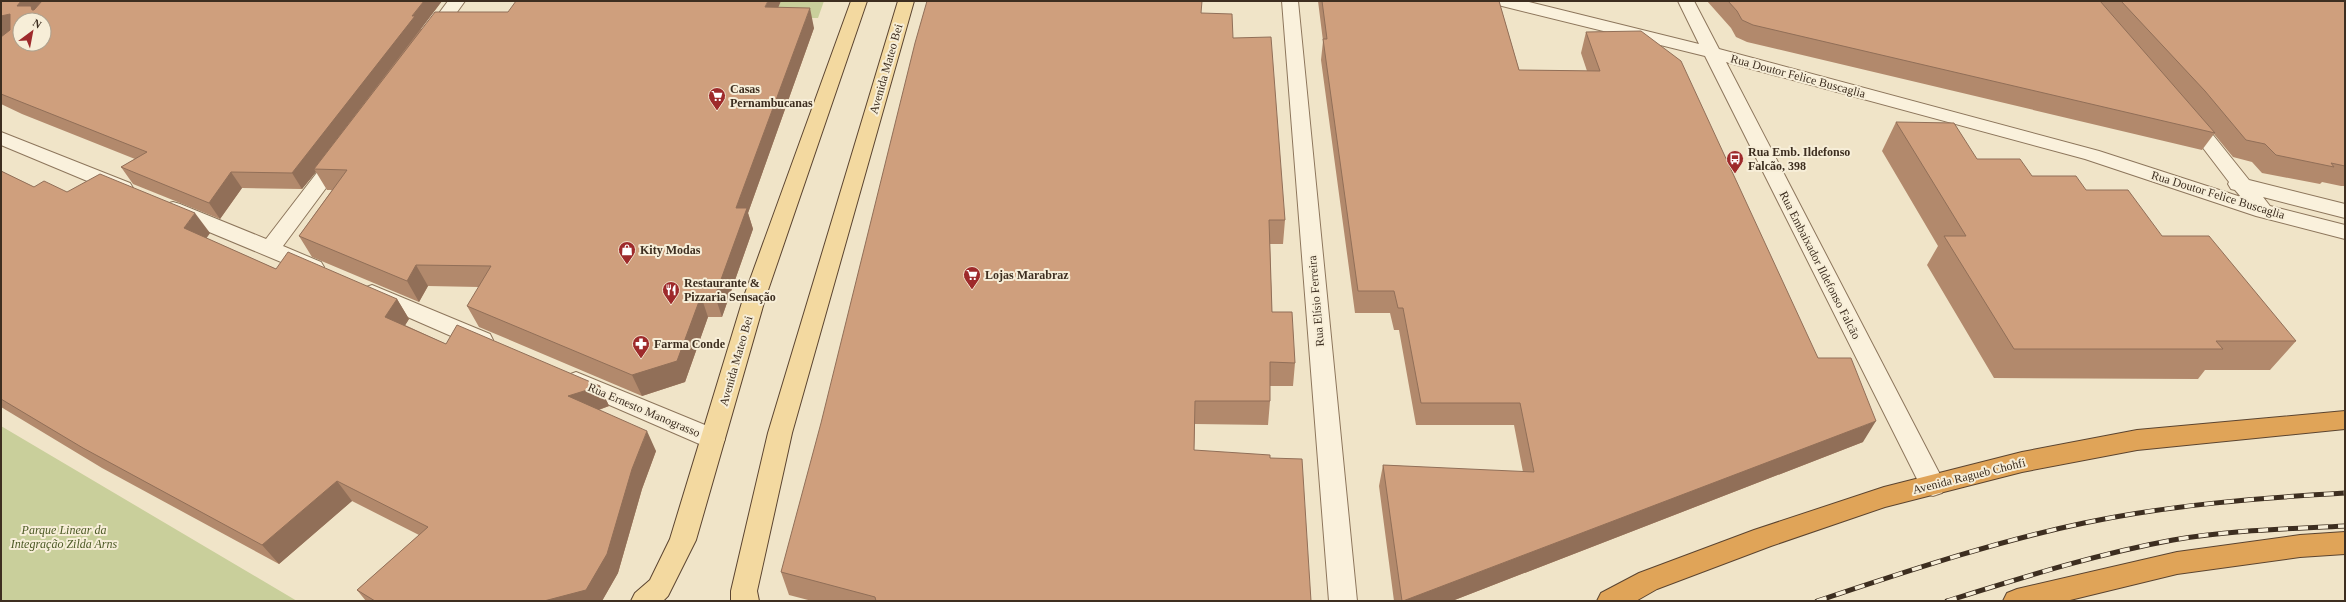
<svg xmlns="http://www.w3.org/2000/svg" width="2346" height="602" viewBox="0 0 2346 602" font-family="'Times New Roman',serif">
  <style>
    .green { fill: #c9cf9b }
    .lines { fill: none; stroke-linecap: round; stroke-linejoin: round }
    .minor-casing { stroke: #8d765c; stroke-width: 2 }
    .major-casing { stroke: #5b4430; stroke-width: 2 }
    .highway-casing { stroke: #5b4430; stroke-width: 2 }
    .minor { fill: #faf1dc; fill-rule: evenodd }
    .major { fill: #f3d9a0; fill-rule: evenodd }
    .highway { fill: #e0a458; fill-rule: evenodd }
    .rail-casing { stroke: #3d2e20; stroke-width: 5 }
    .rail { stroke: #f7eed8; stroke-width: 3.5; stroke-dasharray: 10; stroke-linecap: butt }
    .wall { fill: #b2896c }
    .shaded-wall { fill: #916f58 }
    .building { fill: #cf9f7d; stroke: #916f58; fill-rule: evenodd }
    .labels { text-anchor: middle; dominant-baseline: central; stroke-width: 4; stroke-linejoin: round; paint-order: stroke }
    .street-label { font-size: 12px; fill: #3d2e20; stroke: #f7eed8 }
    .poi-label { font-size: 12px; font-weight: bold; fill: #3d2e20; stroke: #f7eed8; text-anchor: start }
    .park-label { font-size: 12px; font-style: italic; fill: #4d5a26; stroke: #f7eed8 }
  </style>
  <rect width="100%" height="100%" fill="#f0e4c8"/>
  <path class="green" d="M781,1H824L818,18H774Z
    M1,426L297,601H1Z"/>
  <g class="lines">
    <defs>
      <path id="minor" d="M448,1H465L437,40H425L422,36Z
        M1282,1H1298L1357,601H1329Z
        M1496,1H1525L1699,44L1678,1H1694L1719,49L2099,151L2241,197L2235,190L2231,189L2228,184L2229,182L2181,119L2183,115L2190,113L2197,115L2249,180L2345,204V218L2263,197L2270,206L2345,225V239L2256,216L2085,159L1726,62L1946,486L1942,493L1933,496L1924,493L1705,56L1498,5Z
        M1,132L130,183L133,188L130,193L123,194L116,193L1,145Z
        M339,151L346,153L349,157L283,246L321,262L324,267L321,272L313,274L305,272L166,214L163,209L166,204L173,202L180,204L266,239L332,153Z
        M372,285L490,334L493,340L490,346L482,348L474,346L364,298L361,293L364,288Z
        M576,372L722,432L725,439L722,446L713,449L704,446L568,387L564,381L568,375Z"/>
      <path id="major" d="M851,1H867L765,299L696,540L668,596L663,601H631L635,593L650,580L670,539L743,299Z
        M898,1H914L792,433L757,591L759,601H731V591L768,433Z"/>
      <path id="highway" d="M2345,411V429L2137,450L2022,472L1885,507L1771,546L1657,589L1636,601H1597L1601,593L1639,573L1754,530L1884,487L2022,452L2137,430Z
        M2345,532V554L2300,557L2177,574L2066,601H2003L2007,593L2017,589L2177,552L2300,535Z"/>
    </defs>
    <use href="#minor" class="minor-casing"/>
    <use href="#major" class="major-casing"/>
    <use href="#highway" class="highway-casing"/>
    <use href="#minor" class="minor"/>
    <use href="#major" class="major"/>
    <use href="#highway" class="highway"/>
    <defs>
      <path id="rail" d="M1817,601C1905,572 1993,542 2084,523C2170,505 2258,498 2345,493
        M1947,601C2021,578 2096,554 2173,540C2229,530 2287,529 2345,526"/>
    </defs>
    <use href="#rail" class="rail-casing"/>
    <use href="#rail" class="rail"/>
  </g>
  <path class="wall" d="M1,1H442L421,29L508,12L779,8L814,28L748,213L753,229L722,317H708L685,382L642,396L479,327L467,306L479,287L428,286L419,302L312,257L299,236L332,190H327L316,172L302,189L242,188L220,219L133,184L121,167L135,159L22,114L1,104Z
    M1318,1H1499L1519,70L1587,71L1581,53L1586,32L1818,358L1863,442L1452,601H1394L1379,486L1383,465L1523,472L1514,425H1416L1399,330H1394L1390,313H1355L1321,60L1323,41Z
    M1707,1H2345V186H2341L2322,182L2320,184L2262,173L2252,162L2233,157L2214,134L2202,150L1747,42L1736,37L1731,28Z
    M1201,13L1233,38L1285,220L1283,244H1270L1272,312L1295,363L1293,386H1270V401L1268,425L1195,424L1194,450L1311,601H812L789,595L781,572Z
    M1896,122L1977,159L2032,176L2086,190L2162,236L2296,341L2270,370H2205L2198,379L1994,378L1927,265L1938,246L1882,151Z
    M1,171L34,187L67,192L210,233L206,238L276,269L397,299L409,319L405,325L446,344L600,386L609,406L599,410L656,451L642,489L618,573L602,601H366L357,590L419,535L352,501L279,564L102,468L1,407Z"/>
  <path class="shaded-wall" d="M21,1H48L41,20L17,6Z
    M424,1H442L314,169L316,172L302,189L292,173Z
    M768,1H781L770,28L765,7Z
    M810,8L814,28L748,213L753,229L722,317L715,296L736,208Z
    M10,14L20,29L1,41V16Z
    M231,172L242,188L220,219L209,203Z
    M195,213L210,233L199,249L184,228Z
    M416,265L428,286L419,302L407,281Z
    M701,296L708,317L685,382L642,396L632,375Z
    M397,299L409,319L398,337L385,317Z
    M600,386L609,406L578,417L568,396Z
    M1876,421L1863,442L1452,601H1403Z
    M647,431L656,451L642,489L618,573L602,601H544L632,469Z
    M337,481L352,501L279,564L262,545Z"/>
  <path class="building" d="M1,1H21L17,6H31L32,10H34L42,1H424L412,16H415L292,173L231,172L209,203L121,167L147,152L1,94V37L10,30V14L1,16ZM20,20H44V44H20Z
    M516,1H768L765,7L810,8L736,208H747L715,296H701L677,361L632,375L467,306L491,266L416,265L407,281L299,236L347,170L314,169L435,12H508Z
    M927,1H1202L1201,13L1232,14L1233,38L1271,37L1285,220H1269L1272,312H1292L1295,363L1270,362V401H1195L1194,450L1270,455V458L1302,459L1311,601H876L875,597L781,572L821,423L915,43Z
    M1322,1H1499L1519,70L1600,71L1586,32L1641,31L1681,61L1818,358H1851L1876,421L1403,601H1402L1383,465L1534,472L1520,403H1421L1403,308H1398L1394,291H1358L1323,39H1327Z
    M1728,1H2100L2215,133L1753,25L1742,20L1737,11Z
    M2121,1H2345V166L2331,163L2334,167L2276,155L2265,144L2246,140L2205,91Z
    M1896,122L1954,123L1977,159H2020L2032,176H2076L2086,190H2128L2162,236H2209L2296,341H2216L2223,349H2014L1944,236H1966Z
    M1,171L34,187L44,181L67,192L100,174L195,213L184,228L276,269L288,252L397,299L385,317L446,344L457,325L600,386L568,396L647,431L632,469L607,554L586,590L544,601H375L357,590L428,527L337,481L262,545L83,448L1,399Z"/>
  <defs>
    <symbol id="supermarket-pin" viewBox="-11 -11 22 30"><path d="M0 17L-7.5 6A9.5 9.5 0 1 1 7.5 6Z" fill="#9e2a2b" stroke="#f7eed8"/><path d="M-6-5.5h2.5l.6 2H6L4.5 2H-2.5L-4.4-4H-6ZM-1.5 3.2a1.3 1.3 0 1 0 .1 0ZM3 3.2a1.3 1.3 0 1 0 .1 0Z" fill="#fff"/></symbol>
    <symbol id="bus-pin" viewBox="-11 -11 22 30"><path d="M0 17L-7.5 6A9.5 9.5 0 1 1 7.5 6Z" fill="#9e2a2b" stroke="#f7eed8"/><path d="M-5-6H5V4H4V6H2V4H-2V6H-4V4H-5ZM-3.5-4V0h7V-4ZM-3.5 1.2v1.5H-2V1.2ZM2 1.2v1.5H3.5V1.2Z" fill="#fff"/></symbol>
    <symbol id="shop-pin" viewBox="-11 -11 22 30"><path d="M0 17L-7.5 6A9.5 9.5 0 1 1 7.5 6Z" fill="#9e2a2b" stroke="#f7eed8"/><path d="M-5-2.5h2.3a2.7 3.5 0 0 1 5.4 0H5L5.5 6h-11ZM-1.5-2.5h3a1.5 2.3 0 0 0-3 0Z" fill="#fff"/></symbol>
    <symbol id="restaurant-pin" viewBox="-11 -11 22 30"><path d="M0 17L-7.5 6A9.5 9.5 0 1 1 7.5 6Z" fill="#9e2a2b" stroke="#f7eed8"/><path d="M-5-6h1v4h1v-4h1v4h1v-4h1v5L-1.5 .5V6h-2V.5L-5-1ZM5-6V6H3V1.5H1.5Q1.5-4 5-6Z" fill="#fff"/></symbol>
    <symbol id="pharmacy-pin" viewBox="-11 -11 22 30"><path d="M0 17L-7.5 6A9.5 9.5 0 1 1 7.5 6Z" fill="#9e2a2b" stroke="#f7eed8"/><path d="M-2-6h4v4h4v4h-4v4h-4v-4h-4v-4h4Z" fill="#fff"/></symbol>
  </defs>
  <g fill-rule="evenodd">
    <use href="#supermarket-pin" x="707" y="86" width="20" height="27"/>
    <use href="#bus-pin" x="1725" y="149" width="20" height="27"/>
    <use href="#shop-pin" x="617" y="240" width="20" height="27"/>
    <use href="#supermarket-pin" x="962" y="265" width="20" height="27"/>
    <use href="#restaurant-pin" x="661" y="280" width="20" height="27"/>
    <use href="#pharmacy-pin" x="631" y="334" width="20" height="27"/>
  </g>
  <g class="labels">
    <g class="street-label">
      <text transform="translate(886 69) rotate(-74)">Avenida Mateo Bei</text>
      <text transform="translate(1798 76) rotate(15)">Rua Doutor Felice Buscaglia</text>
      <text transform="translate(2218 195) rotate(17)">Rua Doutor Felice Buscaglia</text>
      <text transform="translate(1820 265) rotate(63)">Rua Embaixador Ildefonso Falcão</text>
      <text transform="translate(1316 301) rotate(-95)">Rua Elísio Ferreira</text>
      <text transform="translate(736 361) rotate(-74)">Avenida Mateo Bei</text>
      <text transform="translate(644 410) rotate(23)">Rua Ernesto Manograsso</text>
      <text transform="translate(1969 476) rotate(-14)">Avenida Ragueb Chohfi</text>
    </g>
    <g class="poi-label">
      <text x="730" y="89">Casas<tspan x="730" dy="14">Pernambucanas</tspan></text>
      <text x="1748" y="152">Rua Emb. Ildefonso<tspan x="1748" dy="14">Falcão, 398</tspan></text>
      <text x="640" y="250">Kity Modas</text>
      <text x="985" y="275">Lojas Marabraz</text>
      <text x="684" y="283">Restaurante &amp;<tspan x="684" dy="14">Pizzaria Sensação</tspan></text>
      <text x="654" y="344">Farma Conde</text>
    </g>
    <g class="park-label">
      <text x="64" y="530">Parque Linear da<tspan x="64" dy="14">Integração Zilda Arns</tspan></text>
    </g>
  </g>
  <rect width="2346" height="602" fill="none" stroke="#3d2e20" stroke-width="4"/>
  <g transform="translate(32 32) rotate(32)"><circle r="19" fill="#f7eed8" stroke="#ada18e"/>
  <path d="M0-3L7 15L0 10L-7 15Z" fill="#9e2a2b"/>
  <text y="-6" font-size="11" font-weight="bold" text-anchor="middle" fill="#3d2e20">N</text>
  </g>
</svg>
